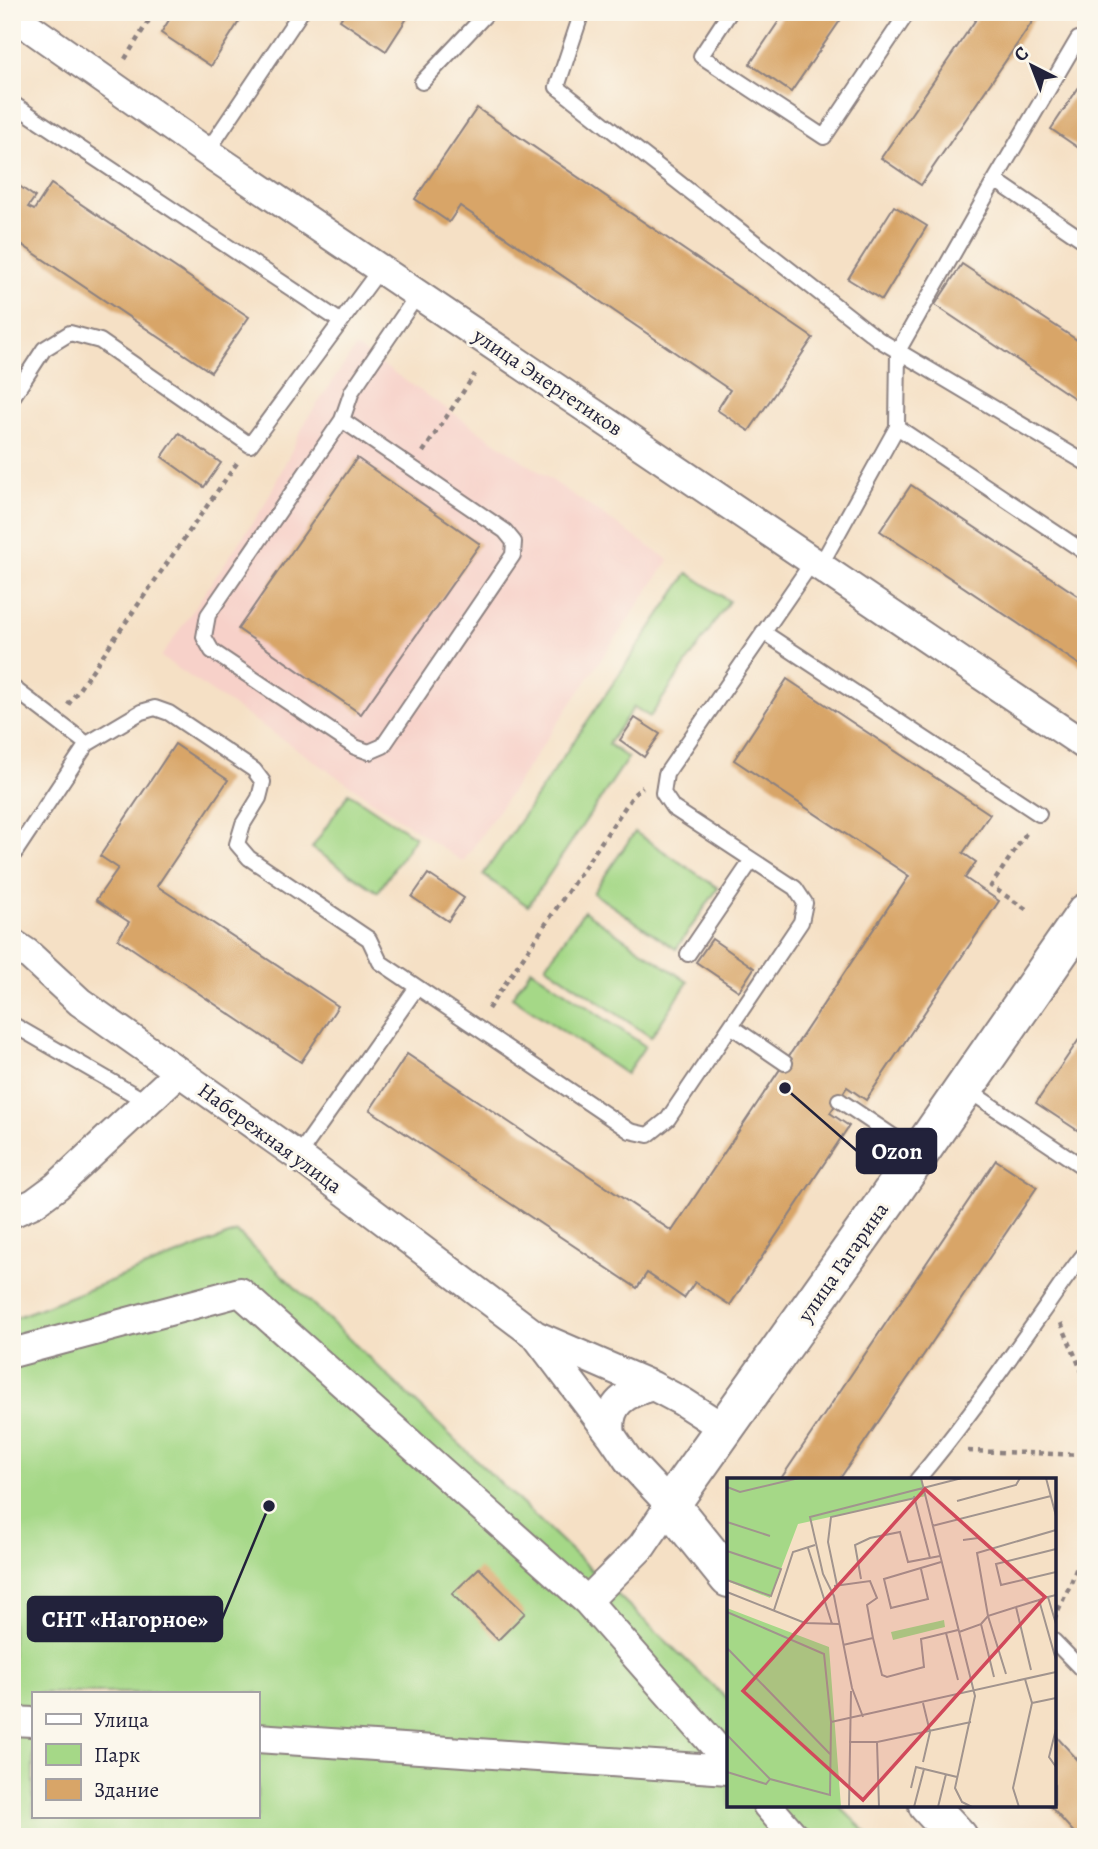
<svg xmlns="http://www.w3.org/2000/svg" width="1098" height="1849" viewBox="0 0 1098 1849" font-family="Alegreya,serif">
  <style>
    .built { fill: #f7d1c9 }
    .green { fill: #a5d887; stroke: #647d61; stroke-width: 2; fill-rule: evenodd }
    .building { fill: #d8a568 }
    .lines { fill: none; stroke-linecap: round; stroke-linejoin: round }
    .lane-casing { stroke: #8c8180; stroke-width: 18 }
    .street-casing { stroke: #8c8180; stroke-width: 32 }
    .secondary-casing { stroke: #8c8180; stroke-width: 42 }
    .path { stroke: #8c8180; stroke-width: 4.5; stroke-dasharray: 5 5; stroke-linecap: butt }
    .lane { stroke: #fff; stroke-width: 14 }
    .street { stroke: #fff; stroke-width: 28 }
    .secondary { stroke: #fff; stroke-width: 38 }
    .labels { text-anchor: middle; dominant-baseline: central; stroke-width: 6; stroke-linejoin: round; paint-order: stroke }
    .street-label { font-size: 21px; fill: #22223b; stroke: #fbf7ec }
    .inset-road { fill: none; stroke: #a1948e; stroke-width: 2 }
    .view { fill: #d1495b; fill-opacity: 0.15; stroke: #d1495b; stroke-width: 3.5 }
    .inset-edge { fill: none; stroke: #22223b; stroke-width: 3.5 }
    .leader { fill: none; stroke: #22223b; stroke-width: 2.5 }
    .callout-dot { fill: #22223b; stroke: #fbf7ec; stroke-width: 2.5 }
    .callout { fill: #22223b; stroke: #22223b; stroke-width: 2.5 }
    .callout-label { font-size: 23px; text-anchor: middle; font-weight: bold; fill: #fff }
  </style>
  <rect width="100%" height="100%" fill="#fbf7ec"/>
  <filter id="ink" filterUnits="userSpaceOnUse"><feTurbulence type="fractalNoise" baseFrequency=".0143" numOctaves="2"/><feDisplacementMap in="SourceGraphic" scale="14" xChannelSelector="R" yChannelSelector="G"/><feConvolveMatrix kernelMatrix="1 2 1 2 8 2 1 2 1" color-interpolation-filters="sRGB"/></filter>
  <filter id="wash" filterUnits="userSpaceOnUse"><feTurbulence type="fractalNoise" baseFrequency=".00686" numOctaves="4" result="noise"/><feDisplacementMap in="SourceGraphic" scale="28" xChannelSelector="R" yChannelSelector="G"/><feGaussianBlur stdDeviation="1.57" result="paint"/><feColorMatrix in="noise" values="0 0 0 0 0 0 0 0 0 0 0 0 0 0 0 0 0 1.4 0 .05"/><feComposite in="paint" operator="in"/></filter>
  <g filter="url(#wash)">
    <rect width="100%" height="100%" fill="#f5e0c5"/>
    <path class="built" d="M356,347L669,560L463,862L161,657L264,506L307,419Z"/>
    <path class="green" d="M688,573L729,601L650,717L634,707L608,744L628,758L528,906L483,875Z
      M349,793L415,837L378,892L312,848Z
      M635,832L718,888L676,949L593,893Z
      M584,911L688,982L651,1037L546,966Z
      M531,969L645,1046L626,1074L512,997Z
      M237,1232L729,1701V1805H838L871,1837H12V1319ZM33,1693H257V1816H33Z"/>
    <g id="blocks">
      <path class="building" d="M174,12H245L211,66L161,33Z
        M345,12H411L386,51L340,20Z
        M785,12H846L791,92L750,64Z
        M981,12H1039L921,185L881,158Z
        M1079,87L1086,92V153L1051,129Z
        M477,108L813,338L749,431L717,410L730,390L460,206L449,222L415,199Z
        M12,181L35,197L28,207L34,210L51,184L249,317L211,372L22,245L12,260Z
        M894,206L927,226L882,300L848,279Z
        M962,264L1086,346V406L935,305Z
        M179,433L221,463L204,487L162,457Z
        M357,458L480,544L361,714L238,629Z
        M911,485L1086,601V669L880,531Z
        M787,679L990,814L963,853L976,862L965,878L999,901L866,1100L847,1087L830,1113L849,1126L730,1305L695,1282L684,1298L647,1273L637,1288L370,1110L407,1054L672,1231L909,876L734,760Z
        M635,718L660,734L644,757L620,740Z
        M175,744L228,780L157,886L338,1006L301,1062L118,939L129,922L96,900L118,868L100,856Z
        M428,874L464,898L448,921L412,897Z
        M712,939L754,968L739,991L696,962Z
        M1086,1029V1136L1036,1103Z
        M996,1160L1037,1187L839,1480H780Z
        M479,1568L525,1613L498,1640L452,1594Z
        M1054,1734L1086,1769V1837H1078L1049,1805H1054Z"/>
    </g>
  </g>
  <g filter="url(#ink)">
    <use href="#blocks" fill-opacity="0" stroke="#8c8180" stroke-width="2"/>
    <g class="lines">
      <defs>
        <path id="lane" d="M582,12L557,87L878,339L898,351L995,180L1086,242
          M730,12L701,56L824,137L908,12
          M422,82L488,12
          M12,103L340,321
          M207,152L301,12
          M995,180L1078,39
          M12,398L44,349L70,333L100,341L250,445L380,269
          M342,420L505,531L514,542L513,555L383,746L369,752L355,747L212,651L204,637L208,615L342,420L352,391L418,294
          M897,427L898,351L1086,463
          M820,566L897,427L1086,553
          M763,632L1039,814
          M12,687L87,744
          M12,857L87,744L141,712L155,708L169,713L254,770L263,782L259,798L243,824L237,844L249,858L369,939L380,962L417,987L298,1156
          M688,954L752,860
          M417,987L630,1131L648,1135L668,1119L801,922L805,903L795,888L673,808L663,793L666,774L813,561
          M12,1024L147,1102
          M731,1026L785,1063
          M965,1088L1086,1169
          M839,1100L918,1153
          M917,1480C962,1427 1001,1370 1041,1314C1056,1293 1069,1272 1086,1252
          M1054,1641L1086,1674"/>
        <path id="street" d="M12,15L207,152L1086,746
          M12,943L27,953L80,1002L298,1156L535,1335L653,1386L683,1402L725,1429
          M12,1213L34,1203L57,1186L178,1073
          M537,1337L611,1435L628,1460L670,1505L642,1546L587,1601
          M12,1353L240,1292L587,1601L729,1762
          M611,1435C606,1403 626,1393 653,1386
          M12,1721L33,1722
          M257,1738L729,1770
          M767,1805L795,1837"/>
        <path id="secondary" d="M729,1578L670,1505L889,1197L1086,913
          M928,1805L958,1837"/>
      </defs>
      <use href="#lane" class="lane-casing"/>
      <use href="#street" class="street-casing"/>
      <use href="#secondary" class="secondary-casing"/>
      <path class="path" d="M125,59L154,12
        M423,452L475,374
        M68,705L237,463
        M1026,909L991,886L1027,832
        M488,1009L634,794L643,787
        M1061,1323L1086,1381
        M968,1451L1086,1455
        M1054,1619L1071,1583L1086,1542"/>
      <use href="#lane" class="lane"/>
      <use href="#street" class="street"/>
      <use href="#secondary" class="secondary"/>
    </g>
  </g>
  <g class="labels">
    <g class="street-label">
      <text transform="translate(548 382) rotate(34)">улица Энергетиков</text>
      <text transform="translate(270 1138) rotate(36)">Набережная улица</text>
      <text transform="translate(843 1262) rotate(-55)">улица Гагарина</text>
    </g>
  </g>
  <g transform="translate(727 1478)">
    <rect width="329" height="329" fill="#f5e0c5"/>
    <path d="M0,0H194L199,18L71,46L43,120L0,103ZM0,130L102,169L114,329H0ZM217,142L218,149L166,162L164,154Z" fill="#a5d887"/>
    <path class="inset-road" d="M194,0L248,218L228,310L235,324L245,329M319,0L329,38M0,9L13,14L72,0M187,18L203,80M230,23L289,7L293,0M0,44L43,58M205,48L324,18M236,62L251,60L262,69M81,70L105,146M329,71L269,86L274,107L329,94M0,73L54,91L44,118L0,102M194,91L201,121L164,130L157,101L214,84M134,101L128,67L143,60L173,54L181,84L213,78M110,107L101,64L104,39L188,20M107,108L143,103L150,120L140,127L146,160L116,167M0,114L78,145L112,146M329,117L321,119L329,146M321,119L312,122L329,182M289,129L312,122M47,132L66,74L88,67M0,134L97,176L104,244L103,317L43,301L0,257M254,146L261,138L279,196M232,154L254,146L267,199M219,155L231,202M146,160L155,197L160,199L197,189L194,161L231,152M0,170L104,277M304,192L289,129L261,138L250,75L329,52M305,225L329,220M136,239L125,210L107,118L96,96L83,39L235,0M104,244L329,194M329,251L322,279L329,289M122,264H150M196,284L203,254L196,225M0,294L39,306L43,301M184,310L189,289L197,291M122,329L124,213M152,329L150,264L244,244M187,329L197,291L230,299M211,329L219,296M292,329L286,310L305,225L298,201"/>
    <path class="view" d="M198,11L318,119L136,322L16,213Z"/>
    <rect width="329" height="329" class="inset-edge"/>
  </g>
  <path class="leader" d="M785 1088L857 1151M269 1506L222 1619"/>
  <g class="callout-dot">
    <circle cx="785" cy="1088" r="7"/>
    <circle cx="269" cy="1506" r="7"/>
  </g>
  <g class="callout">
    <rect x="857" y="1129" width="79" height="44" rx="7"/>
    <rect x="28" y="1597" width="194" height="44" rx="7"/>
  </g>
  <g class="callout-label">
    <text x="897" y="1159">Ozon</text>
    <text x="125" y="1627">СНТ «Нагорное»</text>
  </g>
  <rect width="1098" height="1849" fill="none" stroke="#fbf7ec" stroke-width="42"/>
  <rect x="32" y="1692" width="228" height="126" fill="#fbf7ec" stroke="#a4a2a5" stroke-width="2"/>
  <rect x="46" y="1714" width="35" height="10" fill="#ffffff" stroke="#a4a2a5" stroke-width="2"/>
  <text x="94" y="1727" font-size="21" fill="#22223b">Улица</text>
  <rect x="46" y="1744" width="35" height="21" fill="#a5d887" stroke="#a4a2a5" stroke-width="2"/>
  <text x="94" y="1762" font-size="21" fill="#22223b">Парк</text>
  <rect x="46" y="1779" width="35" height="21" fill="#d8a568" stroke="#a4a2a5" stroke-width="2"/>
  <text x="94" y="1797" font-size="21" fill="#22223b">Здание</text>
  <g transform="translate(1032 66) rotate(318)" stroke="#fbf7ec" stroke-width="5" paint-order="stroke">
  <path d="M0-5L12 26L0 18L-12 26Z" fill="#22223b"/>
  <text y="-10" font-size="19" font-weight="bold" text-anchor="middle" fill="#22223b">С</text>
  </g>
</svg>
